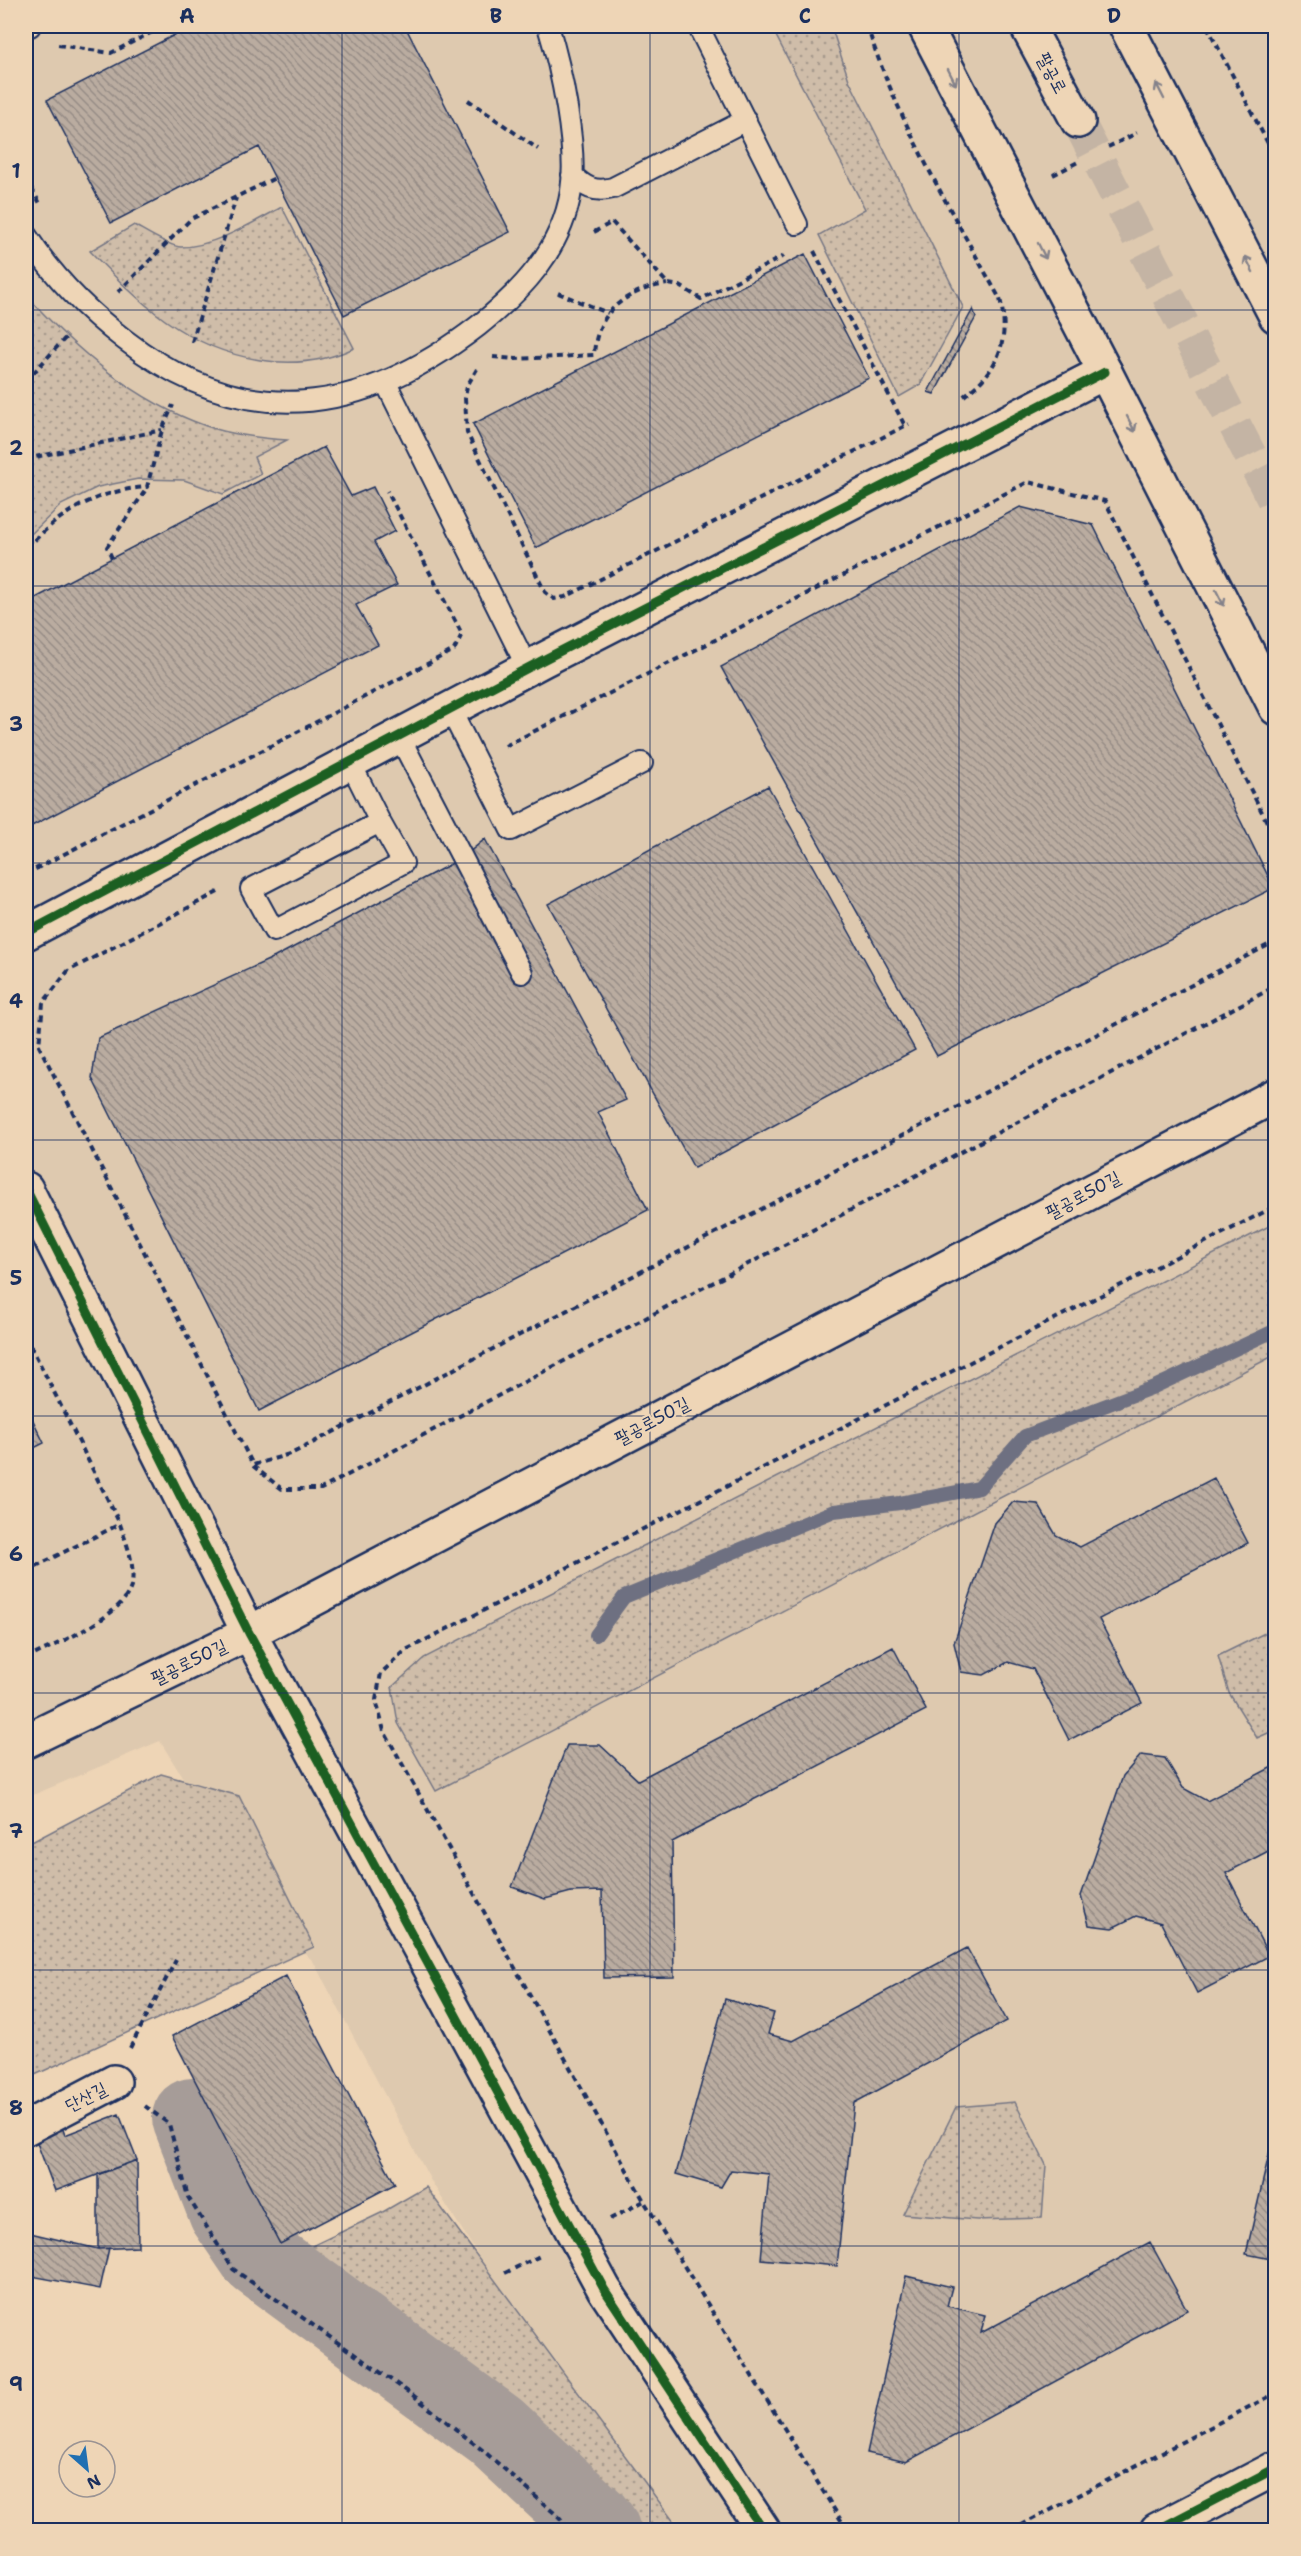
<svg xmlns="http://www.w3.org/2000/svg" width="1301" height="2556" viewBox="0 0 1301 2556" font-family="'Shantell Sans','Poor Story',sans-serif">
  <style>
    .built { fill: #dec9af }
    .park { fill: url(#park-dots); stroke: #757684; stroke-width: 1.5 }
    .lines { fill: none; stroke-linecap: round; stroke-linejoin: round }
    .stream { stroke: #6e7081; stroke-width: 14 }
    .river { stroke: #a69c98; stroke-width: 80 }
    .building { fill: url(#building-back-hatch); stroke: #1b2f5e; stroke-width: 1.5 }
    .secondary-tunnel { stroke: #c4b4a4; stroke-width: 33; stroke-dasharray: 33 16; stroke-linecap: butt }
    .lane-casing { stroke: #1b2f5e; stroke-width: 24 }
    .street-casing { stroke: #1b2f5e; stroke-width: 38 }
    .secondary-casing { stroke: #1b2f5e; stroke-width: 38 }
    .path { stroke: #1b2f5e; stroke-width: 4; stroke-dasharray: 6 4.5; stroke-linecap: butt }
    .lane { stroke: #eed5b6; stroke-width: 20 }
    .street { stroke: #eed5b6; stroke-width: 33 }
    .secondary { stroke: #eed5b6; stroke-width: 33 }
    .cycleway-casing { stroke: #eed5b6; stroke-width: 13 }
    .cycleway { stroke: #1b5e20; stroke-width: 9 }
    .oneway { stroke: #84828a }
    .grid { fill: none; stroke: #1b2f5e; stroke-width: 1.5; stroke-opacity: 0.55 }
    .labels { text-anchor: middle; dominant-baseline: central; stroke-width: 4.5; stroke-linejoin: round; paint-order: stroke }
    .street-label { font-size: 18px; fill: #1b2f5e; stroke: #eed5b6 }
    .neatline { fill: none; stroke: #1b2f5e; stroke-width: 2 }
    .grid-label { font-size: 20px; text-anchor: middle; font-weight: bold; fill: #1b2f5e }
  </style>
  <defs>
    <pattern id="park-dots" width="8" height="8" patternUnits="userSpaceOnUse" patternTransform="scale(1.5)"><rect width="8" height="8" fill="#cfbda9"/><path d="M2 2h.1M6 6h.1" fill="none" stroke="#a79a8d" stroke-width="1.8" stroke-linecap="round"/></pattern>
    <pattern id="building-back-hatch" width="6" height="6" patternUnits="userSpaceOnUse" patternTransform="scale(1.5)"><rect width="6" height="6" fill="#baaca0"/><path d="M-1 5l2 2M0 0l6 6M5-1l2 2" fill="none" stroke="#968c86"/></pattern>
  </defs>
  <rect width="100%" height="100%" fill="#eed5b6"/>
  <filter id="ink" filterUnits="userSpaceOnUse"><feTurbulence type="fractalNoise" baseFrequency=".0167" numOctaves="2"/><feDisplacementMap in="SourceGraphic" scale="12" xChannelSelector="R" yChannelSelector="G"/><feConvolveMatrix kernelMatrix="1 2 1 2 8 2 1 2 1" color-interpolation-filters="sRGB"/></filter>
  <g filter="url(#ink)">
    <path class="built" d="M26,26H1275V2530H648L533,2341L431,2181L313,1961L273,1923L160,1741L26,1798Z"/>
    <path class="park" d="M771,26H831L849,80L963,307L920,385L899,397L819,235L865,209Z
      M282,207L354,348C324,362 292,365 260,360C185,348 140,303 90,251L134,225C145,231 170,247 181,247C213,247 254,222 282,207Z
      M26,295C76,350 133,400 206,426C231,435 260,438 287,440L254,457L261,474L223,494L184,480L138,479L98,487L61,505L31,534L26,530Z
      M1275,1223V1355L436,1791L398,1723L392,1687L424,1658Z
      M1275,1628V1730L1257,1738L1229,1693L1218,1656Z
      M161,1774L239,1796L314,1947L26,2079V1845Z
      M1015,2102L1046,2165L1042,2218L977,2220L903,2214L956,2107Z
      M426,2187L680,2530H621L528,2429L287,2258L381,2213Z"/>
    <g class="lines">
      <path class="stream" d="M596,1635L624,1597L834,1511L900,1503L979,1488L1025,1436L1154,1387L1276,1330"/>
      <path class="river" d="M192,2118L228,2211L260,2258L496,2431L592,2520L600,2530"/>
    </g>
    <path class="building" d="M192,26H405L510,232L344,315L259,147L111,223L47,100Z
      M805,254L869,378L536,548L473,424Z
      M973,309L976,317L934,394L928,392Z
      M324,447L351,496L373,487L395,531L374,542L397,585L356,605L378,645L26,829V603Z
      M1020,507L1093,525L1274,888L937,1056L721,667Z
      M768,786L915,1050L694,1168L548,904Z
      M485,839L626,1100L598,1112L648,1210L259,1411L92,1078L98,1038L275,957L462,858Z
      M26,1406L44,1443L26,1452Z
      M1214,1478L1248,1543L1099,1619L1142,1703L1069,1740L1033,1669L1008,1662L984,1675L961,1672L954,1643L995,1523L1013,1502L1038,1504L1056,1535L1080,1547Z
      M893,1647L926,1710L672,1842L674,1977L604,1978L602,1891L571,1892L545,1899L512,1887L567,1745H600L638,1780Z
      M1141,1755L1165,1758L1183,1788L1207,1801L1276,1765V1847L1226,1873L1269,1956L1197,1993L1161,1923L1136,1916L1112,1928L1089,1925L1081,1896L1123,1776Z
      M967,1948L1007,2021L854,2103L837,2266L761,2259L769,2174L731,2170L721,2187L676,2174L725,1999L774,2013L768,2034L793,2041Z
      M286,1976L395,2184L280,2244L172,2036Z
      M119,2114L137,2160L55,2191L33,2132L60,2122L65,2135Z
      M1276,2124V2260L1246,2254Z
      M137,2160L138,2247L98,2249V2174Z
      M26,2232L98,2249L109,2248L100,2289L26,2275Z
      M1150,2242L1187,2310L906,2462L867,2453L906,2276L952,2287L947,2306L985,2315L981,2333Z"/>
    <g class="lines">
      <path class="secondary-tunnel" d="M1078,121L1276,505"/>
      <defs>
        <path id="lane" d="M698,26L797,224
          M26,27L30,26
          M572,175C585,187 594,193 613,188L746,120
          M26,235C52,275 87,311 125,340C245,433 363,415 478,326C522,291 562,249 571,191C578,148 561,68 548,26
          M386,383L528,669
          M450,709L511,830L642,763
          M399,736L522,973
          M350,762L380,822L251,889L274,931L403,863L380,822"/>
        <path id="street" d="M26,933L543,660L1105,372
          M26,2128L114,2082
          M1157,2530L1276,2468"/>
        <path id="secondary" d="M925,26L1105,372L1276,708
          M1027,26L1078,121
          M1126,26L1276,316
          M26,1189L249,1633L604,2289L763,2530
          M26,1741L249,1633L1276,1095"/>
      </defs>
      <use href="#lane" class="lane-casing"/>
      <use href="#street" class="street-casing"/>
      <use href="#secondary" class="secondary-casing"/>
      <path class="path" d="M867,26C898,122 951,211 1000,299C1011,342 997,373 961,398
        M1207,26L1276,159
        M58,45L111,53L164,26
        M468,100L538,149
        M1108,147L1137,133
        M1053,175L1080,161
        M26,179L41,205
        M612,222L668,284L680,286L701,299L784,256
        M594,232L609,224
        M814,251L905,426
        M118,292L191,219L275,178
        M558,293L608,313
        M192,342L236,198
        M493,357L516,359L594,355C596,312 626,290 667,284
        M477,369L467,386L465,398L467,433L545,592L554,599L565,597L909,424
        M26,381L68,335
        M26,459L162,430
        M26,540L32,543C63,510 101,490 147,487L162,430L173,405
        M26,551L32,543
        M112,558L107,547L147,488
        M505,746L1028,482L1105,501L1276,840
        M26,874L454,650L462,634L387,491
        M218,892L68,971L43,1003L39,1046L253,1465L293,1453L1276,941
        M26,1336L120,1524C126,1543 135,1562 132,1583C126,1617 54,1644 26,1659
        M253,1466L282,1489H321L1276,986
        M26,1571L120,1524
        M130,2048L176,1960
        M145,2106L169,2124L188,2197L233,2269L414,2396L486,2453L560,2518L569,2530
        M610,2219L644,2201
        M505,2273L540,2256
        M847,2530L644,2201L384,1731L376,1700L381,1673L406,1650L1276,1206
        M1012,2530L1276,2393"/>
      <use href="#lane" class="lane"/>
      <use href="#street" class="street"/>
      <use href="#secondary" class="secondary"/>
      <defs>
        <path id="cycleway" d="M26,933L543,660L1105,372
          M26,1189L249,1633L604,2289L763,2530
          M1157,2530L1276,2468"/>
      </defs>
      <use href="#cycleway" class="cycleway-casing"/>
      <use href="#cycleway" class="cycleway"/>
    </g>
    <defs><path id="oneway-shaft" d="M-6 0H5M1.5-3L5.5 0L1.5 3" fill="none" stroke-width="1.6" stroke-linecap="round" stroke-linejoin="round" transform="scale(1.5)"/></defs>
    <g class="oneway">
      <use href="#oneway-shaft" transform="translate(952 77) rotate(63)"/>
      <use href="#oneway-shaft" transform="translate(1160 91) rotate(-117)"/>
      <use href="#oneway-shaft" transform="translate(1042 251) rotate(63)"/>
      <use href="#oneway-shaft" transform="translate(1249 264) rotate(-117)"/>
      <use href="#oneway-shaft" transform="translate(1131 424) rotate(63)"/>
      <use href="#oneway-shaft" transform="translate(1220 598) rotate(63)"/>
    </g>
  </g>
  <path class="grid" d="M342,26V2530M650,26V2530M959,26V2530M26,310H1276M26,586H1276M26,863H1276M26,1140H1276M26,1416H1276M26,1693H1276M26,1970H1276M26,2246H1276"/>
  <g class="labels">
    <g class="street-label">
      <text transform="translate(1052 73) rotate(62)">팔공로</text>
      <text transform="translate(1083 1195) rotate(-28)">팔공로50길</text>
      <text transform="translate(652 1421) rotate(-28)">팔공로50길</text>
      <text transform="translate(189 1662) rotate(-26)">팔공로50길</text>
      <text transform="translate(86 2097) rotate(-27)">단산길</text>
    </g>
  </g>
  <rect width="1301" height="2556" fill="none" stroke="#eed5b6" stroke-width="66"/>
  <g transform="translate(87 2469) rotate(152)"><circle r="28" fill="#eed5b6" stroke="#9a9393" stroke-width="1.5"/>
  <path d="M0-4.5L10 22L0 15L-10 22Z" fill="#1f6fb2"/>
  <text y="-9" font-size="16" font-weight="bold" text-anchor="middle" fill="#1b2f5e">N</text>
  </g>
  <rect x="33" y="33" width="1235" height="2490" class="neatline"/>
  <g class="grid-label">
    <text x="187" y="23">A</text>
    <text x="496" y="23">B</text>
    <text x="805" y="23">C</text>
    <text x="1114" y="23">D</text>
    <text x="16" y="178">1</text>
    <text x="16" y="455">2</text>
    <text x="16" y="731">3</text>
    <text x="16" y="1008">4</text>
    <text x="16" y="1285">5</text>
    <text x="16" y="1561">6</text>
    <text x="16" y="1838">7</text>
    <text x="16" y="2115">8</text>
    <text x="16" y="2391">9</text>
  </g>
</svg>
